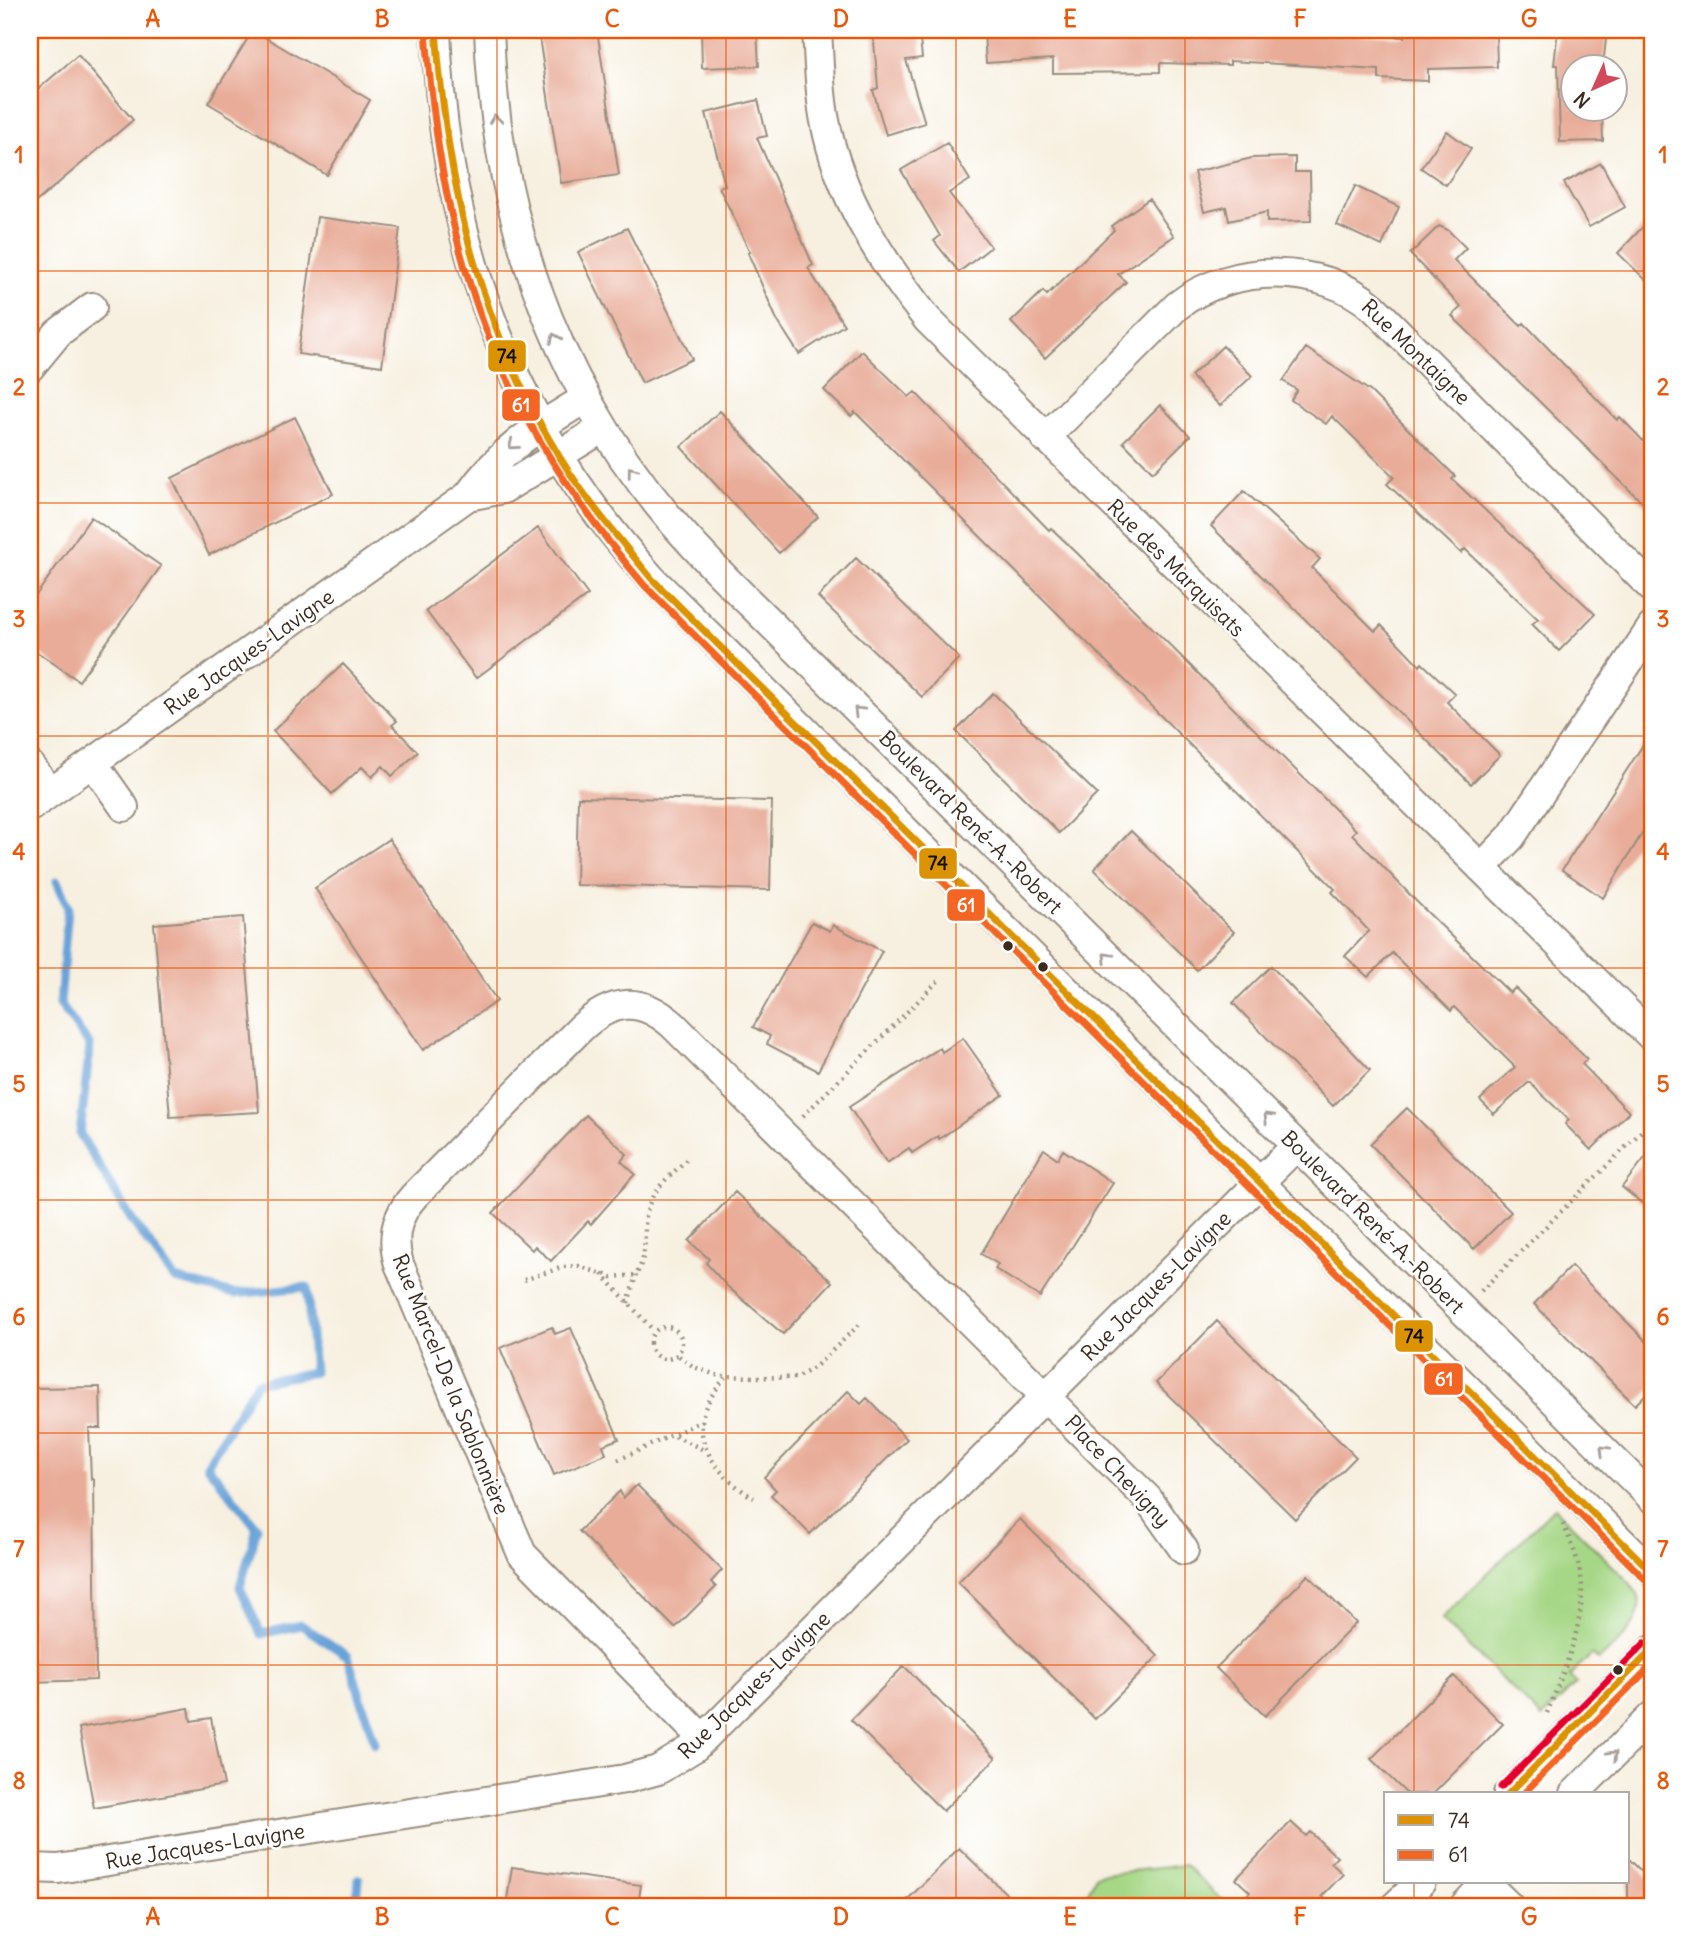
<svg xmlns="http://www.w3.org/2000/svg" width="1682" height="1936" viewBox="0 0 1682 1936" font-family="Delius,sans-serif">
  <style>
    .green { fill: #a6d786; stroke: #708052; stroke-width: 2 }
    .lines { fill: none; stroke-linecap: round; stroke-linejoin: round }
    .stream { stroke: #68a2d8; stroke-width: 9 }
    .building { fill: #e8ac98 }
    .minor-casing { stroke: #998d7f; stroke-width: 32 }
    .path { stroke: #998d7f; stroke-width: 4.5; stroke-dasharray: 2 5; stroke-linecap: butt }
    .minor { stroke: #fff; stroke-width: 28 }
    .bus-1-casing { stroke: #fff; stroke-width: 12 }
    .bus-2-casing { stroke: #fff; stroke-width: 12 }
    .bus-3-casing { stroke: #fff; stroke-width: 12 }
    .bus-1 { stroke: #db9304; stroke-width: 7 }
    .bus-2 { stroke: #f26522; stroke-width: 7 }
    .bus-3 { stroke: #e4002b; stroke-width: 7 }
    .oneway { stroke: #a79f9a }
    .grid { fill: none; stroke: #e8590c; stroke-width: 2; stroke-opacity: 0.55 }
    .bus-dot { fill: #3b2a1e; stroke: #fff; stroke-width: 2.5 }
    .labels { text-anchor: middle; dominant-baseline: central; stroke-width: 5; stroke-linejoin: round; paint-order: stroke }
    .street-label { font-size: 21px; fill: #3b2a1e; stroke: #fff }
    .line-badge { stroke: #fff; stroke-width: 2.5 }
    .badge-label { font-size: 19px; text-anchor: middle; font-weight: bold; fill: #fff }
    .pale-badge-label { font-size: 19px; text-anchor: middle; font-weight: bold; fill: #111 }
    .neatline { fill: none; stroke: #e8590c; stroke-width: 2.5 }
    .grid-label { font-size: 23px; text-anchor: middle; font-weight: bold; fill: #e8590c }
  </style>
  <rect width="100%" height="100%" fill="#fff"/>
  <filter id="ink" filterUnits="userSpaceOnUse"><feTurbulence type="fractalNoise" baseFrequency=".0143" numOctaves="2"/><feDisplacementMap in="SourceGraphic" scale="14" xChannelSelector="R" yChannelSelector="G"/><feConvolveMatrix kernelMatrix="1 2 1 2 8 2 1 2 1" color-interpolation-filters="sRGB"/></filter>
  <filter id="wash" filterUnits="userSpaceOnUse"><feTurbulence type="fractalNoise" baseFrequency=".00686" numOctaves="4" result="noise"/><feDisplacementMap in="SourceGraphic" scale="28" xChannelSelector="R" yChannelSelector="G"/><feGaussianBlur stdDeviation="1.57" result="paint"/><feColorMatrix in="noise" values="0 0 0 0 0 0 0 0 0 0 0 0 0 0 0 0 0 1.4 0 .05"/><feComposite in="paint" operator="in"/></filter>
  <g filter="url(#wash)">
    <rect width="100%" height="100%" fill="#f7f0e0"/>
    <path class="green" d="M1554,1508L1630,1583C1656,1615 1621,1639 1599,1660L1592,1654L1569,1677L1576,1684L1542,1718L1441,1619Z
      M1185,1865L1228,1906H1082L1096,1875Z"/>
    <g class="lines">
      <path class="stream" d="M57,881L68,907L60,1004L90,1046L80,1134L131,1219L175,1279L234,1294L307,1287L314,1372L256,1383L207,1465L257,1528L240,1587L261,1634L301,1625L348,1656L375,1744
        M351,1906L358,1891L359,1879"/>
    </g>
    <g id="blocks">
      <path class="building" d="M253,30L370,100L327,175L208,103Z
        M538,30H597L619,175L561,183Z
        M701,30H757L759,66L702,68Z
        M873,30H919L922,58L906,60L925,123L886,135L873,90L878,88Z
        M990,30H1360V35L1404,37L1405,30H1496L1497,67L1428,69V81L1379,79V70L1230,61V65L1160,63V72L1053,73V59L986,63L984,32Z
        M1558,30H1607L1603,66H1573V108H1602L1603,141L1560,142L1558,65H1554Z
        M78,55L133,120L30,207V96Z
        M758,100L767,136L757,138L813,265L808,268L844,325L799,354L777,320L748,253L750,252L719,187L725,185L706,113Z
        M1447,131L1471,149L1446,185L1421,168Z
        M947,143L970,180L949,193L991,247L959,272L934,241L940,236L901,170Z
        M1295,157V172H1310L1311,221L1267,222V212L1229,221L1226,207L1204,212L1194,172L1252,158Z
        M1601,163L1625,207L1589,227L1564,183Z
        M1355,186L1399,207L1382,246L1337,225Z
        M1149,199L1174,236L1118,274L1126,282L1045,358L1011,322L1043,291L1047,295L1114,230L1111,226Z
        M317,217L400,228L382,366L298,354Z
        M1652,217V286L1618,253Z
        M1439,226L1448,230L1466,248L1454,260L1521,326L1524,323L1617,420L1620,417L1652,450V512L1452,316L1461,307L1410,254Z
        M627,228L692,359L642,383L578,252Z
        M1223,346L1252,376L1220,406L1191,376Z
        M1306,348L1370,391L1455,476L1452,479L1595,614L1559,651L1532,624L1538,619L1465,549L1461,553L1387,484L1394,477L1332,416L1326,424L1291,400L1297,390L1283,381Z
        M862,351L909,397L915,392L1049,530L1051,528L1076,552L1356,830L1352,834L1416,901L1510,993L1515,988L1587,1059L1582,1064L1629,1112L1591,1150L1565,1124L1569,1120L1529,1082L1494,1114L1480,1100L1515,1067L1454,1007L1451,1011L1392,953L1368,977L1345,956L1369,931L1332,892L1335,889L855,412L851,416L824,390Z
        M1160,405L1190,436L1153,472L1123,442Z
        M720,411L818,517L779,553L681,447Z
        M295,417L333,494L209,555L172,478Z
        M1244,491L1320,559L1312,568L1375,631L1381,625L1420,666L1422,663L1455,694L1447,702L1500,755L1471,784L1211,526Z
        M91,517L161,566L79,681L30,647V604Z
        M538,528L588,595L476,678L426,611Z
        M856,558L959,658L922,697L818,597Z
        M343,664L397,721L392,725L418,752L392,776L383,766L372,777L362,767L332,794L273,731Z
        M993,693L1097,794L1059,833L956,731Z
        M1652,731V817L1603,898L1562,870Z
        M578,797L772,801L770,890L576,885Z
        M1131,831L1234,932L1197,970L1094,869Z
        M389,839L497,1001L423,1050L315,888Z
        M243,917L259,1112L170,1117L154,924Z
        M812,922L830,931L833,925L882,951L818,1071L767,1044L770,1036L753,1027Z
        M1271,966L1370,1070L1333,1106L1233,1003Z
        M963,1038L1003,1095L939,1139L938,1136L912,1153L909,1148L887,1163L849,1107L940,1048L942,1052Z
        M1407,1108L1511,1212L1474,1249L1370,1144Z
        M586,1115L627,1154L621,1161L635,1174L591,1224L588,1221L551,1261L535,1246L532,1250L493,1213Z
        M1044,1149L1058,1159L1063,1150L1113,1183L1040,1297L995,1269L998,1264L981,1254Z
        M1652,1149V1211L1622,1187Z
        M735,1192L832,1282L783,1334L727,1286L706,1263L709,1259L689,1241Z
        M1571,1266L1652,1347V1388L1635,1405L1534,1304Z
        M1217,1321L1356,1457L1295,1519L1156,1383Z
        M552,1327L555,1334L571,1328L619,1439L603,1445L606,1454L554,1475L500,1348Z
        M100,1387L101,1428H89L91,1479H94L96,1680L30,1682V1388Z
        M848,1391L861,1404L867,1398L907,1439L810,1534L771,1495L776,1490L764,1477Z
        M637,1485L722,1570L711,1582L716,1587L675,1628L579,1531L620,1491L623,1498Z
        M1020,1519L1158,1656L1095,1719L958,1582Z
        M1308,1575L1356,1623L1265,1716L1216,1668Z
        M904,1666L996,1758L943,1811L851,1720Z
        M1454,1676L1503,1724L1433,1794H1407L1371,1759Z
        M189,1708L191,1721L211,1718L224,1785L94,1808L79,1728Z
        M1291,1822L1306,1836L1310,1832L1337,1857L1331,1863L1343,1874L1322,1896L1332,1906H1237L1250,1892L1236,1879Z
        M959,1848L1019,1906H901Z
        M1628,1858L1652,1882V1906H1628Z
        M512,1867L641,1885L638,1906H506Z"/>
    </g>
  </g>
  <g filter="url(#ink)">
    <use href="#blocks" fill-opacity="0" stroke="#998d7f" stroke-width="2"/>
    <g class="lines">
      <defs>
        <path id="minor" d="M436,30C444,241 509,422 652,579L1652,1572
          M489,30C495,208 550,375 665,513C694,548 727,581 760,613L1652,1498
          M817,30C819,60 819,91 825,121C839,195 881,261 928,320L1652,1037
          M30,367L58,333L92,307
          M1045,438L1177,306C1231,263 1322,262 1374,308L1652,588
          M468,496L503,489L603,428
          M93,763L124,807
          M30,765L50,792
          M30,807L468,496C501,449 536,428 585,399
          M1481,868L1511,837L1652,627
          M703,1739L522,1554L399,1264C391,1238 396,1216 414,1196L580,1029C612,999 640,996 673,1025L1148,1499L1184,1550
          M1508,1794L1652,1650
          M1574,1794L1652,1716
          M30,1868L58,1869L625,1779L658,1770L695,1747L1296,1146
          M1484,1882L1509,1906
          M1395,1906L1421,1882
          M1464,1906L1487,1882"/>
      </defs>
      <use href="#minor" class="minor-casing"/>
      <path class="path" d="M803,1116L939,980
        M602,1274L653,1330
        M524,1280L563,1267L578,1266L612,1277L636,1275C651,1249 640,1230 649,1205C655,1186 675,1172 688,1158
        M1481,1291L1652,1121
        M628,1303L636,1275
        M650 1343a16 16 0 1 1 32 0a16 16 0 1 1-32 0Z
        M679,1356L694,1367L719,1376L796,1378L814,1368L860,1324
        M725,1377C716,1390 703,1405 702,1421C698,1454 728,1483 754,1498
        M675,1436L706,1451
        M618,1460L702,1421
        M1547,1713C1562,1676 1583,1628 1582,1587C1581,1565 1572,1544 1563,1524"/>
      <use href="#minor" class="minor"/>
      <defs>
        <path id="bus-1" d="M436,30C447,184 477,322 559,456C586,500 619,539 652,579L1652,1572
          M1508,1794L1652,1650"/>
        <path id="bus-2" d="M426,31C442,259 495,410 645,586L1645,1579
          M1523,1794L1652,1665"/>
        <path id="bus-3" d="M1501,1787L1645,1643"/>
      </defs>
      <use href="#bus-1" class="bus-1-casing"/>
      <use href="#bus-2" class="bus-2-casing"/>
      <use href="#bus-3" class="bus-3-casing"/>
      <use href="#bus-1" class="bus-1"/>
      <use href="#bus-2" class="bus-2"/>
      <use href="#bus-3" class="bus-3"/>
    </g>
    <defs><path id="oneway-chevron" d="M-2-3.5L2.5 0L-2 3.5" fill="none" stroke-width="1.6" stroke-linecap="round" stroke-linejoin="round" transform="scale(1.75)"/></defs>
    <g class="oneway">
      <use href="#oneway-chevron" transform="translate(495 119) rotate(-98)"/>
      <use href="#oneway-chevron" transform="translate(555 338) rotate(-113)"/>
      <use href="#oneway-chevron" transform="translate(513 445) rotate(140)"/>
      <use href="#oneway-chevron" transform="translate(632 471) rotate(-127)"/>
      <use href="#oneway-chevron" transform="translate(858 711) rotate(-135)"/>
      <use href="#oneway-chevron" transform="translate(1107 957) rotate(-135)"/>
      <use href="#oneway-chevron" transform="translate(1268 1117) rotate(-135)"/>
      <use href="#oneway-chevron" transform="translate(1604 1450) rotate(-135)"/>
      <use href="#oneway-chevron" transform="translate(1613 1755) rotate(-45)"/>
    </g>
  </g>
  <path class="grid" d="M268,30V1906M497,30V1906M726,30V1906M956,30V1906M1185,30V1906M1414,30V1794M30,271H1652M30,503H1652M30,736H1652M30,968H1652M30,1200H1652M30,1433H1652M30,1665H1652M1414,1882V1906"/>
  <g class="bus-dot">
    <circle cx="1008" cy="946" r="6"/>
    <circle cx="1043" cy="967" r="6"/>
    <circle cx="1618" cy="1670" r="6"/>
  </g>
  <g class="labels">
    <g class="street-label">
      <text transform="translate(1416 352) rotate(44)">Rue Montaigne</text>
      <text transform="translate(1176 568) rotate(45)">Rue des Marquisats</text>
      <text transform="translate(249 652) rotate(-35)">Rue Jacques-Lavigne</text>
      <text transform="translate(971 822) rotate(45)">Boulevard René-A.-Robert</text>
      <text transform="translate(1373 1222) rotate(45)">Boulevard René-A.-Robert</text>
      <text transform="translate(1156 1286) rotate(-45)">Rue Jacques-Lavigne</text>
      <text transform="translate(451 1384) rotate(68)">Rue Marcel-De la Sablonnière</text>
      <text transform="translate(1118 1471) rotate(47)">Place Chevigny</text>
      <text transform="translate(754 1685) rotate(-44)">Rue Jacques-Lavigne</text>
      <text transform="translate(205 1846) rotate(-9)">Rue Jacques-Lavigne</text>
    </g>
  </g>
  <g class="line-badge">
    <rect x="487" y="339" width="40" height="34" rx="7" fill="#db9304"/>
    <rect x="501" y="388" width="40" height="34" rx="7" fill="#f26522"/>
    <rect x="918" y="847" width="40" height="33" rx="7" fill="#db9304"/>
    <rect x="946" y="888" width="40" height="34" rx="7" fill="#f26522"/>
    <rect x="1394" y="1319" width="40" height="34" rx="7" fill="#db9304"/>
    <rect x="1423" y="1362" width="41" height="34" rx="7" fill="#f26522"/>
  </g>
  <g class="badge-label">
    <text x="521" y="412">61</text>
    <text x="966" y="912">61</text>
    <text x="1444" y="1386">61</text>
  </g>
  <g class="pale-badge-label">
    <text x="507" y="363">74</text>
    <text x="938" y="870">74</text>
    <text x="1414" y="1343">74</text>
  </g>
  <rect width="1682" height="1936" fill="none" stroke="#fff" stroke-width="77"/>
  <rect x="1384" y="1792" width="245" height="91" fill="#ffffff" stroke="#b1aaa5" stroke-width="2"/>
  <rect x="1398" y="1815" width="35" height="10" fill="#db9304" stroke="#b1aaa5" stroke-width="2"/>
  <text x="1448" y="1828" font-size="21" fill="#3b2a1e">74</text>
  <rect x="1398" y="1850" width="35" height="10" fill="#f26522" stroke="#b1aaa5" stroke-width="2"/>
  <text x="1448" y="1862" font-size="21" fill="#3b2a1e">61</text>
  <g transform="translate(1594 88) rotate(225)"><circle r="33" fill="#ffffff" stroke="#b1aaa5" stroke-width="2"/>
  <path d="M0-5L12 26L0 18L-12 26Z" fill="#d1495b"/>
  <text y="-10" font-size="19" font-weight="bold" text-anchor="middle" fill="#3b2a1e">N</text>
  </g>
  <rect x="38" y="38" width="1606" height="1860" class="neatline"/>
  <g class="grid-label">
    <text x="153" y="27">A</text>
    <text x="382" y="27">B</text>
    <text x="612" y="27">C</text>
    <text x="841" y="27">D</text>
    <text x="1070" y="27">E</text>
    <text x="1300" y="27">F</text>
    <text x="1529" y="27">G</text>
    <text x="19" y="163">1</text>
    <text x="1663" y="163">1</text>
    <text x="19" y="395">2</text>
    <text x="1663" y="395">2</text>
    <text x="19" y="627">3</text>
    <text x="1663" y="627">3</text>
    <text x="19" y="860">4</text>
    <text x="1663" y="860">4</text>
    <text x="19" y="1092">5</text>
    <text x="1663" y="1092">5</text>
    <text x="19" y="1325">6</text>
    <text x="1663" y="1325">6</text>
    <text x="19" y="1557">7</text>
    <text x="1663" y="1557">7</text>
    <text x="19" y="1789">8</text>
    <text x="1663" y="1789">8</text>
    <text x="153" y="1925">A</text>
    <text x="382" y="1925">B</text>
    <text x="612" y="1925">C</text>
    <text x="841" y="1925">D</text>
    <text x="1070" y="1925">E</text>
    <text x="1300" y="1925">F</text>
    <text x="1529" y="1925">G</text>
  </g>
</svg>
